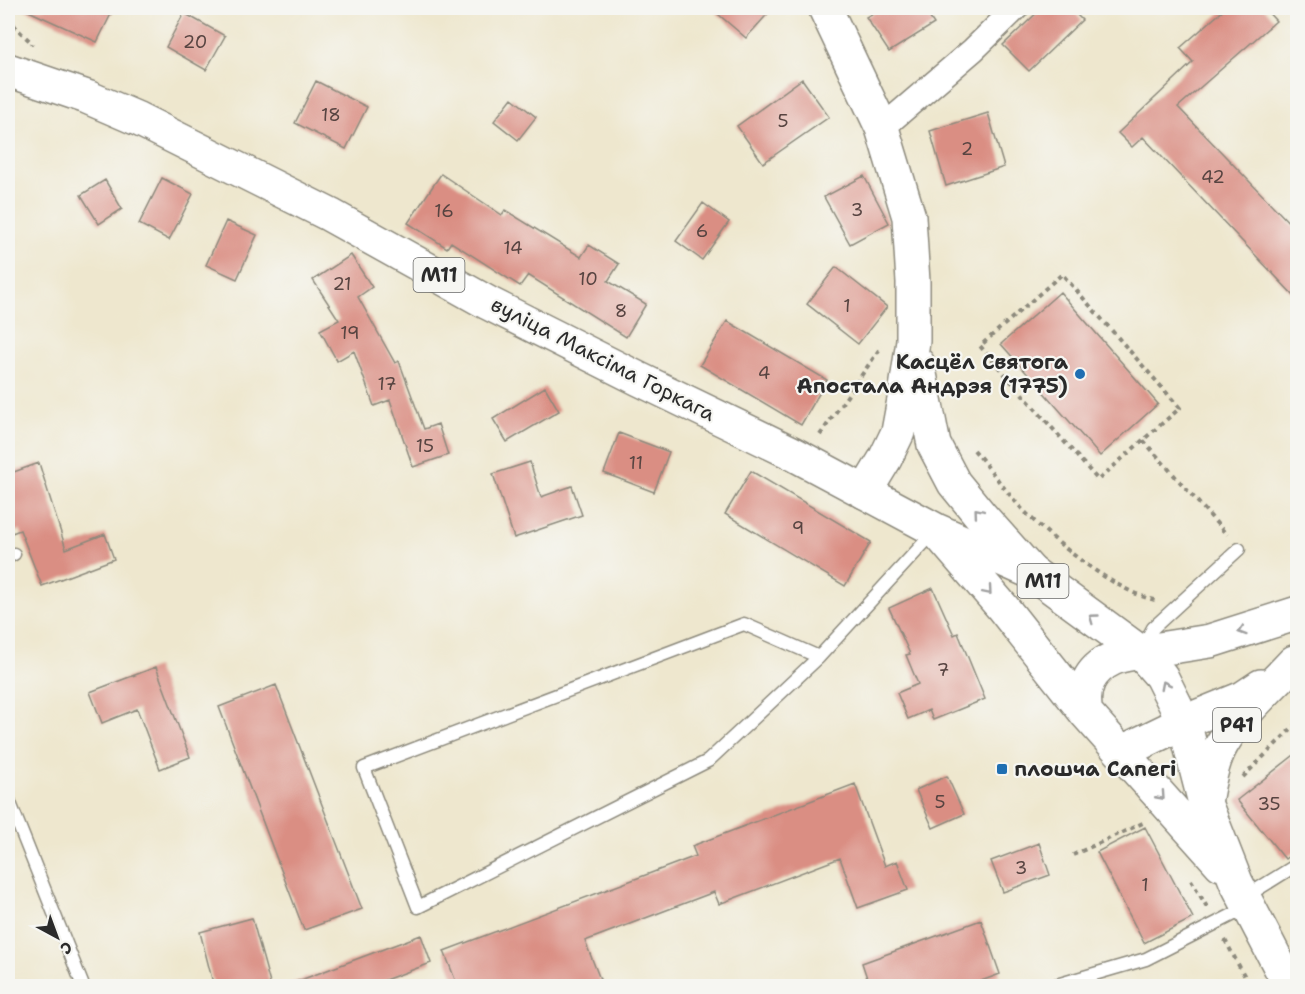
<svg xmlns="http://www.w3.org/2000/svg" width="1305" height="994" viewBox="0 0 1305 994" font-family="'Shantell Sans',sans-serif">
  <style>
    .building { fill: #da8e83 }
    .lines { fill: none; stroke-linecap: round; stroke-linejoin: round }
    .lane-casing { stroke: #8c897c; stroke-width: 15 }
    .street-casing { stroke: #8c897c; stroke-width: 27 }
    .secondary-casing { stroke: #8c897c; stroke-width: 36 }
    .primary-casing { stroke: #8c897c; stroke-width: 36 }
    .highway-casing { stroke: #8c897c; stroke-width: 36 }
    .path { stroke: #8c897c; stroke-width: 4; stroke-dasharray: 4.5 4.5; stroke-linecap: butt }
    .lane { stroke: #fff; stroke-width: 12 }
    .street { stroke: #fff; stroke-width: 24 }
    .secondary { stroke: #fff; stroke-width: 33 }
    .primary { stroke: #fff; stroke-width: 33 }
    .highway { stroke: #fff; stroke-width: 33 }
    .oneway { stroke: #a0a0a0 }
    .poi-dot { fill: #1f6fb2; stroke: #f6f6f2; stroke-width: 2 }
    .labels { text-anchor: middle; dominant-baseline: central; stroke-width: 4.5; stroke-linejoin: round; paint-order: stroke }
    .number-label { font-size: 18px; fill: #574441 }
    .shield { fill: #f6f6f2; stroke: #686867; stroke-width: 1.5 }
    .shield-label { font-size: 20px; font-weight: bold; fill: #2b2b2b }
    .street-label { font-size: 21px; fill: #2b2b2b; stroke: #f6f6f2 }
    .poi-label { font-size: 21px; font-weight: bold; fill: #2b2b2b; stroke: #f6f6f2; text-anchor: end }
  </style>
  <rect width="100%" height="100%" fill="#f6f6f2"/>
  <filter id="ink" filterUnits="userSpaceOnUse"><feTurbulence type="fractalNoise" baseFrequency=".0167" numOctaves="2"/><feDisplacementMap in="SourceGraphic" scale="12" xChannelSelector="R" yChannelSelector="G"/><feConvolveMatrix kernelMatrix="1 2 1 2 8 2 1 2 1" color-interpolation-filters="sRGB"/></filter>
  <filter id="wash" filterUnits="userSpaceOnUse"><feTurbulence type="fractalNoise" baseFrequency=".008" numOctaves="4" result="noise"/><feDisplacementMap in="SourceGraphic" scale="24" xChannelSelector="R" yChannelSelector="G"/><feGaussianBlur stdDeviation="1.35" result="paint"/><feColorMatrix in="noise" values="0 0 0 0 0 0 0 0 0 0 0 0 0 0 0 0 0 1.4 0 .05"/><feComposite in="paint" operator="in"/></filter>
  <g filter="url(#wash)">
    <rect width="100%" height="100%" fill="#eee7ce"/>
    <g id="blocks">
      <path class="building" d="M22,8H114L97,42Z
        M711,8H773L746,38Z
        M882,8H923L934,24L889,52L866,17Z
        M1042,8H1070L1082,20L1029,71L1003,45Z
        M1226,8H1264L1276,21L1178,107L1298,232V300L1143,137L1132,147L1118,133L1193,62L1180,48Z
        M184,13L225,36L206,70L166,47Z
        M802,79L829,117L763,163L737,126Z
        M316,81L367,107L346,149L295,123Z
        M512,98L536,117L518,140L494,121Z
        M988,113L1004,167L946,186L930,131Z
        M441,174L502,215L505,210L581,257L589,245L619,264L608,281L646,304L626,337L528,275L520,286L451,242L447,248L408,223Z
        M864,176L889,223L850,244L824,197Z
        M162,178L193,194L169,240L139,224Z
        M105,180L122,209L99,224L81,195Z
        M703,203L729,222L702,260L676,241Z
        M226,221L257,235L237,279L206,265Z
        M351,255L372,287L358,297L395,363L399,361L424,429L438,424L448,455L413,467L390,400L374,406L354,351L337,361L320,330L339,320L313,280Z
        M836,267L887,307L858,344L807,304Z
        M1060,292L1158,404L1100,456L1001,344Z
        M727,321L827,380L801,425L700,365Z
        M545,387L559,411L507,442L493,419Z
        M619,433L669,452L654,492L604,473Z
        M530,462L541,497L572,486L582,515L514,538L493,474Z
        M39,463L66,549L105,534L114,559L42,586L20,530L12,533L8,518V474Z
        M751,471L871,542L845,586L725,514Z
        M933,588L954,635L958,633L985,699L933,720L929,710L908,719L897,693L918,684L906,655L910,654L889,608Z
        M156,667L190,757L160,769L137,709L102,723L90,692Z
        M276,685L362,909L304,930L219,707Z
        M1298,752V849L1285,859L1237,800Z
        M947,776L964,814L933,828L916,790Z
        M855,784L885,866L897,861L908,890L858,908L840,858L719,904L714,892L585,941L603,987H458L444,951L696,856L692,846Z
        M1145,827L1193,918L1144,943L1097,852Z
        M1039,843L1050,875L1003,892L991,861Z
        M252,918L271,987H214L200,932Z
        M981,920L1000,974L965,987H870L862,963Z
        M421,935L431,963L366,987H291L290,984Z"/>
    </g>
  </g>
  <g filter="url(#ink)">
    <use href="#blocks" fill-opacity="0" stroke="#8c897c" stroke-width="1.5"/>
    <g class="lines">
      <defs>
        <path id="lane" d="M8,557L14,554
          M1142,648L1153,628L1239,549
          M819,657L744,624L364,768L418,907L708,761L819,657L935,531
          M8,798L83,986
          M1245,897L1298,864
          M1053,986L1146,959L1248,907"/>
        <path id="street" d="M882,128L973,50L1016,8"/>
        <path id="secondary" d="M825,8L882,128L909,217L913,282V341L906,389L898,432L885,459L865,492
          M918,364L934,445L954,483L981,516L1031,572"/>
        <path id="primary" d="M1140,652L1210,641L1298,613
          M1184,722L1243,698L1261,686
          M1205,803C1208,784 1212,761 1222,744C1239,715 1271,687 1294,662"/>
        <path id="highway" d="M8,70L87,97L138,119L330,215L488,303L639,379L790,452L936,530L1031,572L1140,652L1161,676L1184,722L1205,803L1236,882L1290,986
          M941,536L1003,608L1086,713L1221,864
          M1086,713C1081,689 1089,670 1112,659C1120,655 1131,654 1140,652
          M1122,752L1184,722"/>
      </defs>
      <use href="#lane" class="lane-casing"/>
      <use href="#street" class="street-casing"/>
      <use href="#secondary" class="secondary-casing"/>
      <use href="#primary" class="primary-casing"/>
      <use href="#highway" class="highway-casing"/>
      <path class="path" d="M8,17L18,30L32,43L31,45
        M820,435L879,350
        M1143,440L1098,480L980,346L1062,274L1180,408L1143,440L1227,535
        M974,450C992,471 1008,495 1027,514C1056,543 1116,592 1155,600
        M1243,777L1298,722
        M1073,855L1145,822
        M1191,880L1207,907
        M1225,940L1250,986"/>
      <use href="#lane" class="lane"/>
      <use href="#street" class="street"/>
      <use href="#secondary" class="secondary"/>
      <use href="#primary" class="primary"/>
      <use href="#highway" class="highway"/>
    </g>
    <defs><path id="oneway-chevron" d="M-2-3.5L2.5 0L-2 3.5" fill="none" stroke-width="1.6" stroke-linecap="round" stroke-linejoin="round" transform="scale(1.5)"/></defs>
    <g class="oneway">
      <use href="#oneway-chevron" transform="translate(978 512) rotate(-130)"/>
      <use href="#oneway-chevron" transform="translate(988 591) rotate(49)"/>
      <use href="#oneway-chevron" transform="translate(1093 618) rotate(-144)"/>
      <use href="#oneway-chevron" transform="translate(1242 631) rotate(162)"/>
      <use href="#oneway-chevron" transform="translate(1165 685) rotate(-117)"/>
      <use href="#oneway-chevron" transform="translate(1161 796) rotate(48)"/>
    </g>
  </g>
  <g class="poi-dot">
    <circle cx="1080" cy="374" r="6"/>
    <rect x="996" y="763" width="12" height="12" rx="3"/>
  </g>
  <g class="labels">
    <g class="number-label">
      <text x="195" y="42">20</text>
      <text x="331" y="115">18</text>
      <text x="783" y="121">5</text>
      <text x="967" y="149">2</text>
      <text x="1213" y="177">42</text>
      <text x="857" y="210">3</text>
      <text x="444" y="211">16</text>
      <text x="702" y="231">6</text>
      <text x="513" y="248">14</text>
      <text x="588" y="279">10</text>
      <text x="342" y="284">21</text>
      <text x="847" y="306">1</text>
      <text x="621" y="311">8</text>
      <text x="350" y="333">19</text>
      <text x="764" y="373">4</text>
      <text x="387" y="384">17</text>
      <text x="425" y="446">15</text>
      <text x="636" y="463">11</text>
      <text x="798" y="528">9</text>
      <text x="943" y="670">7</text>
      <text x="940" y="802">5</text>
      <text x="1269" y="804">35</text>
      <text x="1021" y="868">3</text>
      <text x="1145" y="885">1</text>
    </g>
    <g class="shield">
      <rect x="413.5" y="258" width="51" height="34" rx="4.5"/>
      <rect x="1017.5" y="564" width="51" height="34" rx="4.5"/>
      <rect x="1213" y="708" width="48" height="34" rx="4.5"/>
    </g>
    <g class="shield-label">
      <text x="439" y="275">М11</text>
      <text x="1043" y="581">М11</text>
      <text x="1237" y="725">Р41</text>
    </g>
    <g class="street-label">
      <text transform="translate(603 359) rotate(27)">вуліца Максіма Горкага</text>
    </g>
    <g class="poi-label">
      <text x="1068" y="362">Касцёл Святога<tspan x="1068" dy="24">Апостала Андрэя (1775)</tspan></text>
      <text x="1014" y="769" text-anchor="start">плошча Сапегі</text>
    </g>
  </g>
  <rect width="1305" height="994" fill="none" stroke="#f6f6f2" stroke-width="30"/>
  <g transform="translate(57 937) rotate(139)" stroke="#f6f6f2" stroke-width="4.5" paint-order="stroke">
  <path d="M0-4.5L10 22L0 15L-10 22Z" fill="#2b2b2b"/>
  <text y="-9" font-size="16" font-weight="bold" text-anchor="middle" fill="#2b2b2b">С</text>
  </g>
</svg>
